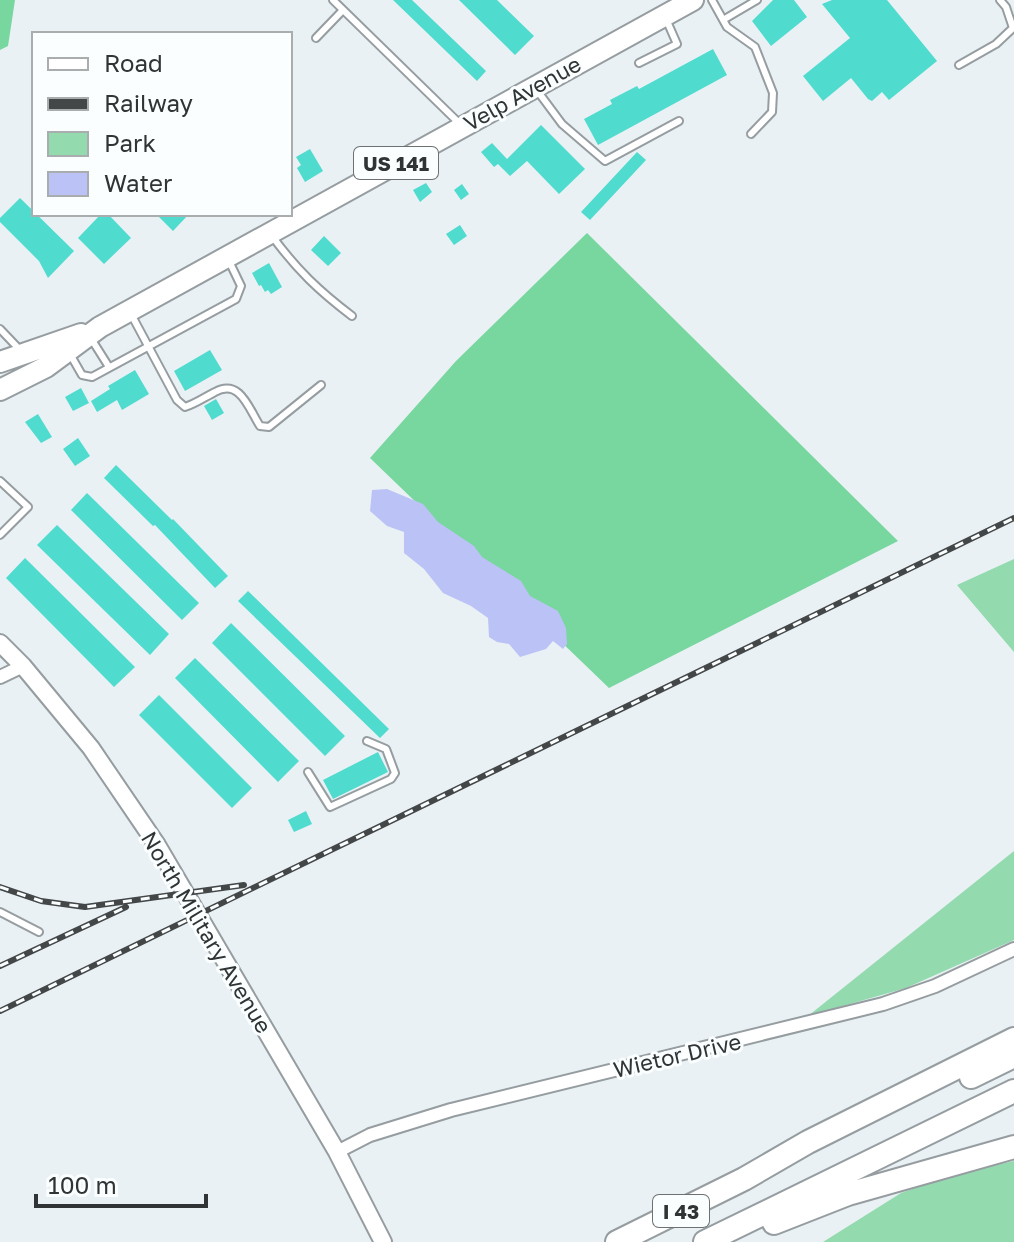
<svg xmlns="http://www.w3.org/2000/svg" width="1014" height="1242" viewBox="0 0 1014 1242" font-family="'Golos Text',sans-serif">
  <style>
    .green { fill: #94daaf }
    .forest { fill: #78d69f }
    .water { fill: #bbc3f6 }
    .building { fill: #50dbcf }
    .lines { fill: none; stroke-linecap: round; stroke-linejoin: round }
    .service-casing { stroke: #969da0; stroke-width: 10 }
    .minor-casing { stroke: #969da0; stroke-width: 16 }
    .tertiary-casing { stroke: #969da0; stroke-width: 20 }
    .primary-casing { stroke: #969da0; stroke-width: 24 }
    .motorway-casing { stroke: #969da0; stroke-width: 26 }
    .service { stroke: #fff; stroke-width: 6 }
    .minor { stroke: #fff; stroke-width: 12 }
    .tertiary { stroke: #fff; stroke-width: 16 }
    .primary { stroke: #fff; stroke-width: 20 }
    .motorway { stroke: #fff; stroke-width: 22 }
    .rail-casing { stroke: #444748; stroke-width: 6 }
    .rail { stroke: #fafeff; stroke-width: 3; stroke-dasharray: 9; stroke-linecap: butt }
    .labels { text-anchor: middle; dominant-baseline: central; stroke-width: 6; stroke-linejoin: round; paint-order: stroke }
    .shield { fill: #fafeff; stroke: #6d7172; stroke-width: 2 }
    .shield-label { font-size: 20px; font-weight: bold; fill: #313435 }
    .street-label { font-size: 22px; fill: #313435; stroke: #fafeff }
  </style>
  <rect width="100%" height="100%" fill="#e9f1f4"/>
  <path class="green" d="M1014,559V652L957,585Z
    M1014,851V940L906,988L808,1016Z
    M1014,1161V1242H823L901,1193L952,1175Z"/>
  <path class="forest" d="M0,0H15L8,46L0,50Z
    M587,233L898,541L609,688L370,458L456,361Z"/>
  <path class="water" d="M387,489L423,504L438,522L474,546L482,557L521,581L530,596L558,611L566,628L567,644L563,649L553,641L546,649L520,657L509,644L497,642L489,637L488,618L471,606L443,593L424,569L404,553V532L387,526L370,511L372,490Z"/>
  <path class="building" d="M393,0H412L486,71L477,81Z
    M459,0H497L534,36L515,55Z
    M773,0H794L807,17L771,46L752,21Z
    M832,0H887L937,61L889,100L882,92L872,101L868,99L851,78L823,101L803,76L850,38L822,4Z
    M713,49L727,75L598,145L584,119L612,104L610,100L637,86L639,89Z
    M541,125L585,169L559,194L527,161L510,176L498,164L494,167L481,152L492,143L507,159Z
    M310,149L323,171L305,182L297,168L301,165L296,157Z
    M637,152L646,160L590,220L581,212Z
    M426,183L432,192L420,202L413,190Z
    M462,184L469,194L461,200L454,190Z
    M20,198L74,251L48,278L39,261L0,222V218Z
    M101,214H108L131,238L104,264L78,238Z
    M156,214H189L173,231Z
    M460,225L467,236L454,245L446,234Z
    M324,236L341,253L328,266L311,250Z
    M269,263L282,287L271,294L268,290L265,292L261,285L259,286L252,273Z
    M210,350L222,370L185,391L174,371Z
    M135,370L149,394L122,410L117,400L97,412L91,401L110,389L108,386Z
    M81,388L89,403L73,411L65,397Z
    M216,399L224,413L212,420L204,406Z
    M38,414L52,437L41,443L25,422Z
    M78,438L90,456L75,466L63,449Z
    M116,465L172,520L173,519L228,576L215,588L155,525L153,526L104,478Z
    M87,493L199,603L182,620L71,510Z
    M57,525L169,634L150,655L37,545Z
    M25,558L135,667L114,687L6,578Z
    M248,591L389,729L380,738L238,601Z
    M231,623L345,736L325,756L212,643Z
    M195,658L299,761L278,782L175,678Z
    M159,695L252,788L232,808L139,715Z
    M378,752L388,772L333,799L323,780Z
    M306,811L312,824L294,832L288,820Z"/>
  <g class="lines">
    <defs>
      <path id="service" d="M333,0L459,123
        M712,0L727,27L755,47L773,93L772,112L751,134
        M723,20L757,0
        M316,38L343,10
        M639,63L677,44L666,19
        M959,65L996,44L1013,28L1006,7L1000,0
        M536,89L562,124L605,161L679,121
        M272,236C297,270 319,291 352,316
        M131,314L177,400L185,407C195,404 205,397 215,392C240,378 249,409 260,426L269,427L321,385
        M0,329L21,351
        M92,340L109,367
        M70,354L82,375L92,377L236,299L241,286L229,261
        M0,481L28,507L0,535
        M308,772L330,807L391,779L395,773L386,749L367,741
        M0,912L39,932"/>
      <path id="minor" d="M0,677L23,666
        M337,1152L370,1135L451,1110L883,1004L935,986L1014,949"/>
      <path id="tertiary" d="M0,643L23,666L91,748L157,845L337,1152L383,1242"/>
      <path id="primary" d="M0,362L81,334
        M0,390L46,367L100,327L693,0"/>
      <path id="motorway" d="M971,1077L1014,1056
        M774,1223L848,1194L1014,1147
        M617,1242L744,1179L808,1142L1014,1039
        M705,1242L1014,1091"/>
    </defs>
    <use href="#service" class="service-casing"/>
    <use href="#minor" class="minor-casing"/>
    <use href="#tertiary" class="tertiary-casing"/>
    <use href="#primary" class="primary-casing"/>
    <use href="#motorway" class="motorway-casing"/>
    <use href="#service" class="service"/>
    <use href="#minor" class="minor"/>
    <use href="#tertiary" class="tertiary"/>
    <use href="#primary" class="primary"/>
    <use href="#motorway" class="motorway"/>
    <defs>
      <path id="rail" d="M0,887L41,901L85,907L244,885
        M0,966L126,907
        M0,1011L1014,518"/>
    </defs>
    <use href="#rail" class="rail-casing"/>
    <use href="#rail" class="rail"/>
  </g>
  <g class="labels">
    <g class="shield">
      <rect x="354" y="147" width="84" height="32" rx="6"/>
      <rect x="653" y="1195" width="56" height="32" rx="6"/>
    </g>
    <g class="shield-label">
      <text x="396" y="163">US 141</text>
      <text x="681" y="1211">I 43</text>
    </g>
    <g class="street-label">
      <text transform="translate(522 93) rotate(-29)">Velp Avenue</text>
      <text transform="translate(207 932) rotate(59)">North Military Avenue</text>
      <text transform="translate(677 1055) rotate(-13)">Wietor Drive</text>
    </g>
  </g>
  <rect x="32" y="32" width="260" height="184" fill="#fafeff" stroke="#aaadae" stroke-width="2"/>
  <rect x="48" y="58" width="40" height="12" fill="#ffffff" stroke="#aaadae" stroke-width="2"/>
  <text x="104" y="72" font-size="24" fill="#313435">Road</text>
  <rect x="48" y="98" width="40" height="12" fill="#444748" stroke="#aaadae" stroke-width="2"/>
  <text x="104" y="112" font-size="24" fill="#313435">Railway</text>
  <rect x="48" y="132" width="40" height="24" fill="#94daaf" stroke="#aaadae" stroke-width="2"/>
  <text x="104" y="152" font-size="24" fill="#313435">Park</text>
  <rect x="48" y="172" width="40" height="24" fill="#bbc3f6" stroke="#aaadae" stroke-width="2"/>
  <text x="104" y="192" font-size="24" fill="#313435">Water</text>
  <path d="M36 1194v12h170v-12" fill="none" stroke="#313435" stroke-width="4"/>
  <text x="48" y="1194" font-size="24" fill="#313435" stroke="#fafeff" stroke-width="6" paint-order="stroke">100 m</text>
</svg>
